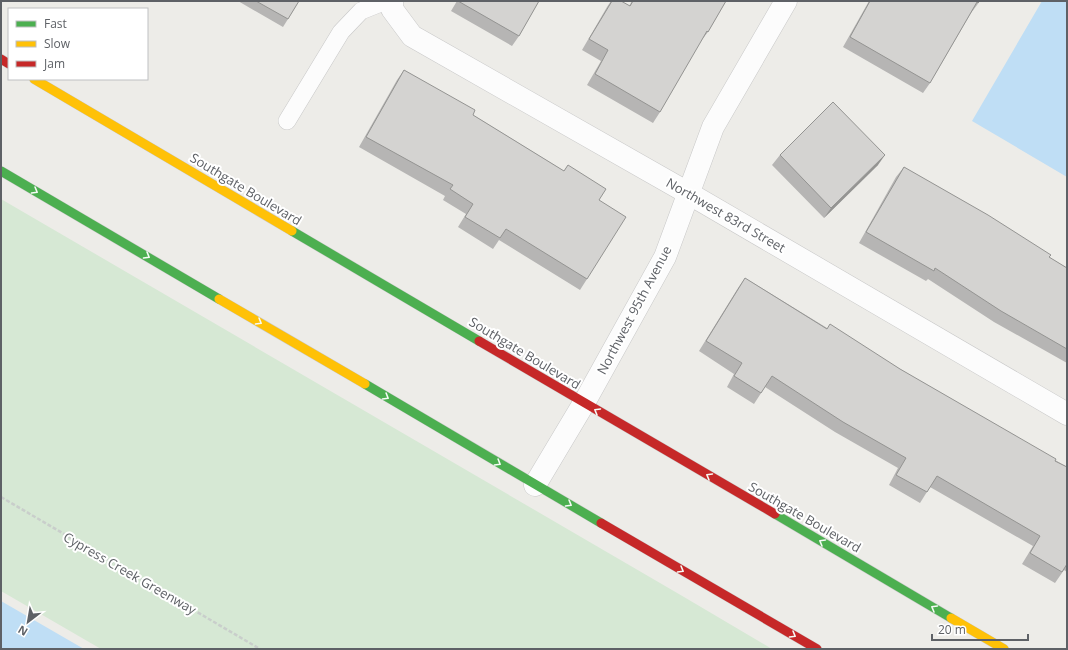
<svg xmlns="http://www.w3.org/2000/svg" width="1068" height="650" viewBox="0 0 1068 650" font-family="'Open Sans',sans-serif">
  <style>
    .green { fill: #d6e8d4 }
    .water { fill: #bfdef5 }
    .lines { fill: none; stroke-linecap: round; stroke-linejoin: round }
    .lane-casing { stroke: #c8c8c8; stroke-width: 18 }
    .street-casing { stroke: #c8c8c8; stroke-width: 23 }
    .fast-casing { stroke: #c9c9c9; stroke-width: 10 }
    .slow-casing { stroke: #c9c9c9; stroke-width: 10 }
    .jam-casing { stroke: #c9c9c9; stroke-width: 10 }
    .path { stroke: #c9cecb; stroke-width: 2.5; stroke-dasharray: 4 2; stroke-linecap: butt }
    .lane { stroke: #fcfcfc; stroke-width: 17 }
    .street { stroke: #fcfcfc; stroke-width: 22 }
    .fast { stroke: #4caf50; stroke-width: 9 }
    .slow { stroke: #ffc107; stroke-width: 9 }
    .jam { stroke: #c62828; stroke-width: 9 }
    .wall { fill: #b6b5b4 }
    .shaded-wall { fill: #949492 }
    .building { fill: #d4d3d1; stroke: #949492 }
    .oneway { stroke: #f6fbf6 }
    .labels { text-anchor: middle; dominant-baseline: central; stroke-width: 4; stroke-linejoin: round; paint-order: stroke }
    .street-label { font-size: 13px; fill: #5e6166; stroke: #fff }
  </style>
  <rect width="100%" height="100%" fill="#edece8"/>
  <path class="green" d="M1,199L684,597L772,649H101L1,591Z"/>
  <path class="water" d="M1042,1H1067V177L972,121Z
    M1,601L84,649H1Z"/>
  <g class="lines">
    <defs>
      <path id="lane" d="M287,121L341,32L361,11L386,1"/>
      <path id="street" d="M392,1V9L412,36L688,193L1067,414
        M535,485L584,403L665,257L713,127L786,1"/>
      <path id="fast" d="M1,171L219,299
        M292,231L479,341
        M365,384L601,523
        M775,514L951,618"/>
      <path id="slow" d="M34,79L292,231
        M219,299L365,384
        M951,618L1004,649"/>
      <path id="jam" d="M1,59L9,64
        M479,341L775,514
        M601,523L817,649"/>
    </defs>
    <use href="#lane" class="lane-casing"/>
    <use href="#street" class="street-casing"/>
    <use href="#fast" class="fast-casing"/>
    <use href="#slow" class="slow-casing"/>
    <use href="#jam" class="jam-casing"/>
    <path class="path" d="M1,497L260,649"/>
    <use href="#lane" class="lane"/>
    <use href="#street" class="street"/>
    <use href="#fast" class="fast"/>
    <use href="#slow" class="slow"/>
    <use href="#jam" class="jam"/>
  </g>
  <path class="wall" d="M238,1H299L288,19L283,27Z
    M457,1H539L519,36L512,46L451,11Z
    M611,1H621L629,6L632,1H726L708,32L700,42L660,112L653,123L587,85L601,61L582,50L607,7Z
    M869,1H980L971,13L930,83L923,93L843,47Z
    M404,70L473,115L564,171L568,165L587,279L580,290L499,240L493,249L458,227L466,214L443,200L445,196L359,147L397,80Z
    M780,155L878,165L824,218L772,165Z
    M904,167L1049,257L1067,268V363L994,322L928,279L926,281L859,243L896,177Z
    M745,278L827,328L900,369L1067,467V572L1064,570L1055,583L1022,564L1033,546L930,487L920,503L889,485L898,468L835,432L765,387L754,404L727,387L734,374L699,351L738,288Z"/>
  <path class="shaded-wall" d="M885,155L878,165L824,218L831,208Z"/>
  <path class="building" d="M256,1H299L288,19Z
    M458,1H539L519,36Z
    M612,1H621L630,6L633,1H726L708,32L707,31L660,112L595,74L608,50L589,39Z
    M870,1H980L978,3L977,2L930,83L850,37Z
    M404,70L475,110L473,115L564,171L568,165L606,189L599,200L626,217L587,279L506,229L500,238L465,217L473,204L450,189L453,185L366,137Z
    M833,102L885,155L831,208L780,155Z
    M904,167L988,215L1051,255L1049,257L1067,268V349L1001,311L935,268L934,271L866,232Z
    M745,278L827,329L830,324L900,369L1056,459L1055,461L1067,467V564L1062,572L1030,553L1040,536L937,476L927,492L896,475L906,458L843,422L772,376L761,393L734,376L742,363L706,341Z"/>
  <defs><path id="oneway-chevron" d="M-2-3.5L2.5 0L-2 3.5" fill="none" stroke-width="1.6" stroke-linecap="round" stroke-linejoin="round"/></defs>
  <g class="oneway">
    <use href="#oneway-chevron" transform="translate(35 191) rotate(30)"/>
    <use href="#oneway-chevron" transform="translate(147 256) rotate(30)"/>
    <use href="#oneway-chevron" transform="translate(259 322) rotate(30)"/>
    <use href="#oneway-chevron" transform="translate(386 397) rotate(31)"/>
    <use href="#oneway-chevron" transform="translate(597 411) rotate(-150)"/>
    <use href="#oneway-chevron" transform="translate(498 463) rotate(31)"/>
    <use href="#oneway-chevron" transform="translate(709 476) rotate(-150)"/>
    <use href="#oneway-chevron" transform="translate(569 504) rotate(30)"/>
    <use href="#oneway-chevron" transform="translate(822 542) rotate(-150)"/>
    <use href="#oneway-chevron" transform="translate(681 570) rotate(30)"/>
    <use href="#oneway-chevron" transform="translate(934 608) rotate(-150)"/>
    <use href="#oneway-chevron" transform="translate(793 635) rotate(30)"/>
  </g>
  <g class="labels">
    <g class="street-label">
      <text transform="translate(246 189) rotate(31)">Southgate Boulevard</text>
      <text transform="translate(726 215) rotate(30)">Northwest 83rd Street</text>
      <text transform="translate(634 310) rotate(-62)">Northwest 95th Avenue</text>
      <text transform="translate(525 353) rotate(31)">Southgate Boulevard</text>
      <text transform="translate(805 517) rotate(30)">Southgate Boulevard</text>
      <text transform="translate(130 573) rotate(30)">Cypress Creek Greenway</text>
    </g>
  </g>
  <rect width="1068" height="650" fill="none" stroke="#5e6166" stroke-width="4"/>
  <rect x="8" y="8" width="140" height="72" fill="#ffffff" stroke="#bfc0c2"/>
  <rect x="16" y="21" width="20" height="6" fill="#4caf50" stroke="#bfc0c2"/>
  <text x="44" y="28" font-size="12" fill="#5e6166">Fast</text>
  <rect x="16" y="41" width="20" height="6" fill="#ffc107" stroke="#bfc0c2"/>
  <text x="44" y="48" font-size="12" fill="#5e6166">Slow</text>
  <rect x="16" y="61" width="20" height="6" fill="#c62828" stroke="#bfc0c2"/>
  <text x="44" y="68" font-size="12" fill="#5e6166">Jam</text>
  <g transform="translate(28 622) rotate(211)" stroke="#ffffff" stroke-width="3" paint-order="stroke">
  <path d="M0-3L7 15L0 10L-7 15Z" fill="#5e6166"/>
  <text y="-6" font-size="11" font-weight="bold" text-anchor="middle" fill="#5e6166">N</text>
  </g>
  <path d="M932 634v6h96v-6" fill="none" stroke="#5e6166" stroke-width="2"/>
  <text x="938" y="634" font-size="12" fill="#5e6166" stroke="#ffffff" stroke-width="3" paint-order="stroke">20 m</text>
</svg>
